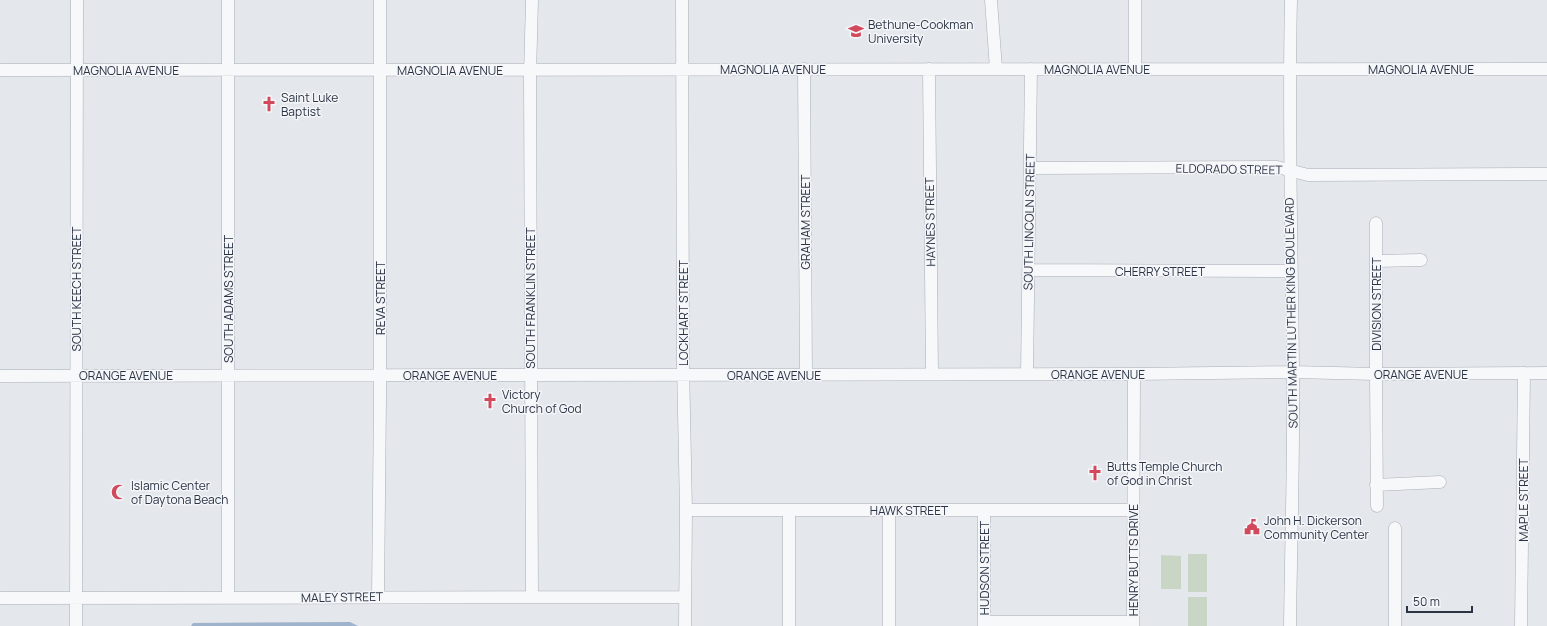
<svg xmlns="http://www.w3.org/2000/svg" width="1547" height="626" viewBox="0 0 1547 626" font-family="Manrope,sans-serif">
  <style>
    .green { fill: #c9d6c5 }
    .water { fill: #9fb4cc }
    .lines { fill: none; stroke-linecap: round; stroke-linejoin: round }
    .minor-casing { stroke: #a9aeb7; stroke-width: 13 }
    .minor { stroke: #f7f8fa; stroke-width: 12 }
    .labels { text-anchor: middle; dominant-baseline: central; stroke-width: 3; stroke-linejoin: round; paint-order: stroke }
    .poi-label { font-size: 12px; fill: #2b3445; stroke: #f4f6f9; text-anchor: start }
    .street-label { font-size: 12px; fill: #2b3445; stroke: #f4f6f9 }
  </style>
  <rect width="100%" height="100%" fill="#e4e7ec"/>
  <path class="green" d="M1188,554H1207V592H1188Z
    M1161,555L1181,556V589H1161Z
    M1188,597H1207V626H1188Z"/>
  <path class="water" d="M350,622L358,626H191L193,623Z"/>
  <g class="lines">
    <defs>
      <path id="minor" d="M682,0L683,364L686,510L685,626
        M991,0L996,69
        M804,69L806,374
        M929,69L932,374
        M1135,69V0
        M0,70L1547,69
        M1030,168L1277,167L1308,175L1547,174
        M1376,223V374L1377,506
        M1376,261L1421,260
        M1029,270L1291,271
        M1027,374L1031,69
        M0,376L1134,374L1293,372L1376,374L1547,373
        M1376,485L1440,482
        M686,510H1133
        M889,510V626
        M1395,528V626
        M378,597L380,398V0
        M532,597L530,75L532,0
        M0,598L685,597
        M228,598V0
        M984,622H1133
        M76,626L77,0
        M789,626V510
        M984,626V511
        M1133,626L1134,374
        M1290,626C1291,541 1294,456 1293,371C1292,247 1288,124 1291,0
        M1521,626L1524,373"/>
    </defs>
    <use href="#minor" class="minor-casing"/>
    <use href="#minor" class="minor"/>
  </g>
  <defs>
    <symbol id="university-bare" viewBox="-9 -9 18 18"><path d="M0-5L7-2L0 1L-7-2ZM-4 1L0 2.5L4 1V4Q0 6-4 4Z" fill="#d1495b" stroke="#f4f6f9" stroke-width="2.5" paint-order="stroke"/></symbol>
    <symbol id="church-bare" viewBox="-9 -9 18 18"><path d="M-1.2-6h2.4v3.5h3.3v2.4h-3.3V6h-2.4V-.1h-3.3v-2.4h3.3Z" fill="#d1495b" stroke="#f4f6f9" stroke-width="2.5" paint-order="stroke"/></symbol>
    <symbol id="mosque-bare" viewBox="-9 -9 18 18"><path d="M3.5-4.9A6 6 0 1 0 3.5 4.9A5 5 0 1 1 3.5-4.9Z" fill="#d1495b" stroke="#f4f6f9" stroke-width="2.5" paint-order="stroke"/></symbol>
    <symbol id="civic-bare" viewBox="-9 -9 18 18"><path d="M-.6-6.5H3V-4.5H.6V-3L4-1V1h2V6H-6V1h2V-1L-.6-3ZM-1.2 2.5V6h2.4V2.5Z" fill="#d1495b" stroke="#f4f6f9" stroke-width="2.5" paint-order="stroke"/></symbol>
  </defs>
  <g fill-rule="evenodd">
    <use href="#university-bare" x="845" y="20" width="22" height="22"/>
    <use href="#church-bare" x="258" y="93" width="22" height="22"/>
    <use href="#church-bare" x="479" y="390" width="22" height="22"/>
    <use href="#church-bare" x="1084" y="462" width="22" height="22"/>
    <use href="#mosque-bare" x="108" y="481" width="22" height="22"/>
    <use href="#civic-bare" x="1241" y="516" width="22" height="22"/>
  </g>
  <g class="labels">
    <g class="poi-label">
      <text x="868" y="24">Bethune-Cookman<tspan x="868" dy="14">University</tspan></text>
      <text x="281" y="97">Saint Luke<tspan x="281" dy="14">Baptist</tspan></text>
      <text x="502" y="394">Victory<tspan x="502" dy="14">Church of God</tspan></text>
      <text x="1107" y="466">Butts Temple Church<tspan x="1107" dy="14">of God in Christ</tspan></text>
      <text x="131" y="485">Islamic Center<tspan x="131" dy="14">of Daytona Beach</tspan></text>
      <text x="1264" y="520">John H. Dickerson<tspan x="1264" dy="14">Community Center</tspan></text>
    </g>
    <g class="street-label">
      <text x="773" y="69">MAGNOLIA AVENUE</text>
      <text x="1097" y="69">MAGNOLIA AVENUE</text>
      <text x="1421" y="69">MAGNOLIA AVENUE</text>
      <text x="126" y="70">MAGNOLIA AVENUE</text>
      <text x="450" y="70">MAGNOLIA AVENUE</text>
      <text transform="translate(1229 169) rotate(1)">ELDORADO STREET</text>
      <text transform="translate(805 222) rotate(-90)">GRAHAM STREET</text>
      <text transform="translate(930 222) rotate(-91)">HAYNES STREET</text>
      <text transform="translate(1029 222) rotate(-89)">SOUTH LINCOLN STREET</text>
      <text x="1160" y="271">CHERRY STREET</text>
      <text transform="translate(76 289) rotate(-90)">SOUTH KEECH STREET</text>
      <text transform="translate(380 298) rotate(-90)">REVA STREET</text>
      <text transform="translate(530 298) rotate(-90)">SOUTH FRANKLIN STREET</text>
      <text transform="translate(228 299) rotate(-90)">SOUTH ADAMS STREET</text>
      <text transform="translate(1376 304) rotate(-90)">DIVISION STREET</text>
      <text transform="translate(683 313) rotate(-90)">LOCKHART STREET</text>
      <text transform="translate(1291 313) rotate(-91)">SOUTH MARTIN LUTHER KING BOULEVARD</text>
      <text x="1098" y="374">ORANGE AVENUE</text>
      <text x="1421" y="374">ORANGE AVENUE</text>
      <text x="126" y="375">ORANGE AVENUE</text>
      <text x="450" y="375">ORANGE AVENUE</text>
      <text x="774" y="375">ORANGE AVENUE</text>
      <text transform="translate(1523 500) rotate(-90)">MAPLE STREET</text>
      <text x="909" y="510">HAWK STREET</text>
      <text transform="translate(1133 560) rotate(-90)">HENRY BUTTS DRIVE</text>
      <text transform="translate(984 568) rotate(-90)">HUDSON STREET</text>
      <text transform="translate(342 597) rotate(-1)">MALEY STREET</text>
    </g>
  </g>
  <path d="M1407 606v6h65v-6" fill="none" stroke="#2b3445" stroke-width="2"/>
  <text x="1413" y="606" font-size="12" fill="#2b3445" stroke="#f4f6f9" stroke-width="3" paint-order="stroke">50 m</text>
</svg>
